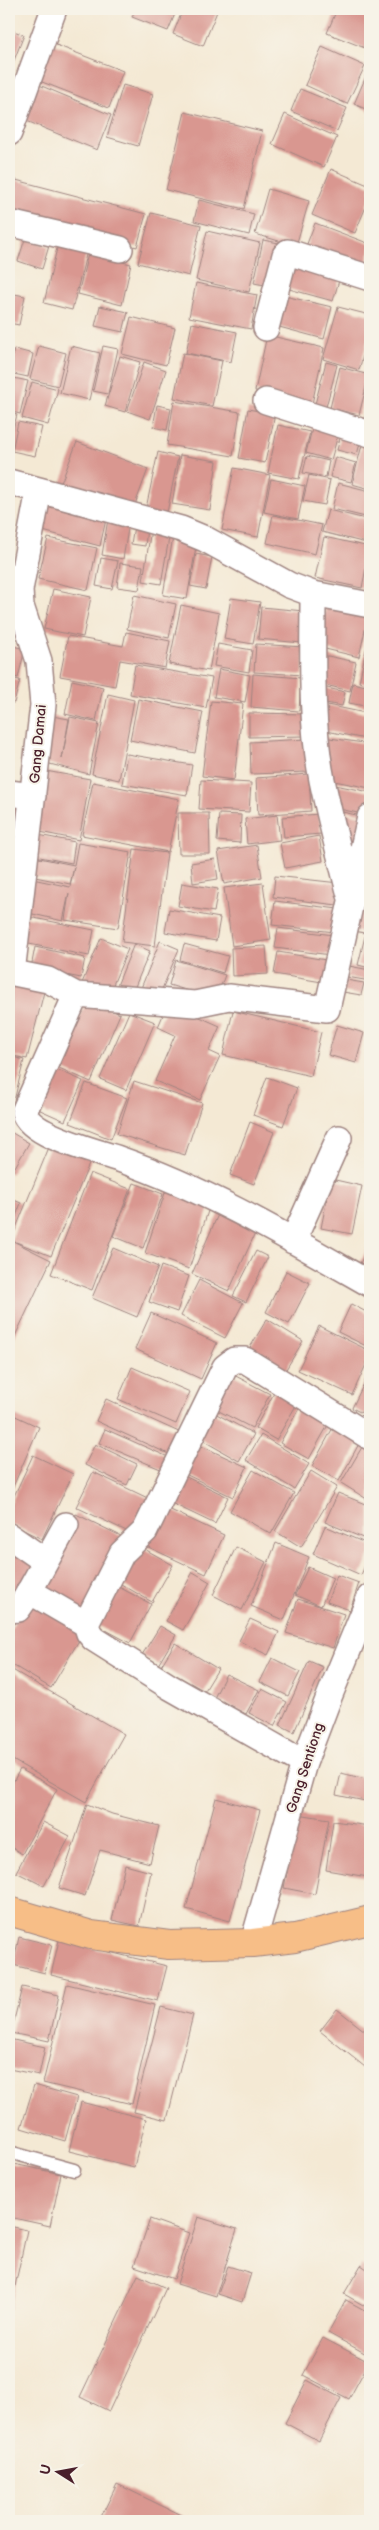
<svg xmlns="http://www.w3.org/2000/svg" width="379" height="2530" viewBox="0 0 379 2530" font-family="'Balsamiq Sans',sans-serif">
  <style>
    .building { fill: #d99790 }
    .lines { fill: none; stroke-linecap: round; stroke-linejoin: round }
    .lane-casing { stroke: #9f8480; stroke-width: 15 }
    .street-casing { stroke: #9f8480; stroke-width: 28 }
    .primary-casing { stroke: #9f8480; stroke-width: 30 }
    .lane { stroke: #fff; stroke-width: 12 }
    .street { stroke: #fff; stroke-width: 25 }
    .primary { stroke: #f7be87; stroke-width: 28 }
    .labels { text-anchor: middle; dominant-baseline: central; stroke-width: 4; stroke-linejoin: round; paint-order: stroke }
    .street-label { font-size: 14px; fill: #4a1f2b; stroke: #f7f3e8 }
  </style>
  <rect width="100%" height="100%" fill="#f7f3e8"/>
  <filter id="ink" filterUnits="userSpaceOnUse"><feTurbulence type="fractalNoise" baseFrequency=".02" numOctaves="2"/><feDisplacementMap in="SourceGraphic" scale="10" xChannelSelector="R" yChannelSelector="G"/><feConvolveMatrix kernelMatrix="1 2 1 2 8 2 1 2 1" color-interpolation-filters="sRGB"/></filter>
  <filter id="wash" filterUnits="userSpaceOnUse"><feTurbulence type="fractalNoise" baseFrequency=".0096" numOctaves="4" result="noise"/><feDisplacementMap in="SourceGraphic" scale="20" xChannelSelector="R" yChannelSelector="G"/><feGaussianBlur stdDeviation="1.12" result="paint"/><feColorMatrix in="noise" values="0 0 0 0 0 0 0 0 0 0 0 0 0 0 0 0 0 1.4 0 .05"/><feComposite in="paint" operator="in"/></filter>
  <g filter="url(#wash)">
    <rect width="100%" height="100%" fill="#f4e9d4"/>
    <g id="blocks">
      <path class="building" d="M135,9H177L168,31L132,17Z
        M183,9H218L203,46L173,34Z
        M337,9H370V50L327,33Z
        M9,29L24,35L11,68L9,67Z
        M51,43L123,71L109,108L37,80Z
        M322,47L365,66L347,104L305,85Z
        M370,67V111L354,104Z
        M32,82L111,115L97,150L17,117Z
        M123,85L153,94L138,146L107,137Z
        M300,89L347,108L337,131L291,111Z
        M185,112L262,131L244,209L166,190Z
        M285,114L337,137L324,167L272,144Z
        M331,169L370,186V197L355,233L312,215Z
        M16,180L146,214L137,247L9,214Z
        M268,189L309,201L296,246L255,234Z
        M199,200L254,214L249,235L194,221Z
        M151,213L201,225L189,276L138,263Z
        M315,223L370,244V251L363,272L305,249Z
        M207,231L260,243L249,292L196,280Z
        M25,239L49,246L42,269L18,261Z
        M263,240L284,244L275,287L254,283Z
        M58,244L87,251L72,310L44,303Z
        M88,254L131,264L122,305L78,294Z
        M286,254L342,270L333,301L278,286Z
        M196,283L257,295L251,329L189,317Z
        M9,293L25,296L19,325L9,323Z
        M276,294L332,307L324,339L268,324Z
        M100,306L128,312L123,332L95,326Z
        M338,307L370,315V332L359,370L323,359Z
        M131,317L175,328L166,365L122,354Z
        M192,323L237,332L231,362L186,353Z
        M267,335L324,348L312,404L255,391Z
        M39,346L66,353L58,386L30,379Z
        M71,346L100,353L89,400L60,393Z
        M103,346L118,349L108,394L93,391Z
        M14,349L33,354L28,377L9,373Z
        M183,353L222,361L212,406L174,398Z
        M120,356L140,362L125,412L105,406Z
        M144,362L166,370L150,419L127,411Z
        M326,362L337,365L326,407L315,404Z
        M340,367L369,375L359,415L330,408Z
        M9,377L28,381L20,414L9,411Z
        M32,382L58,389L48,425L22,418Z
        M369,398H370V433L362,431Z
        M174,401L240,412L233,456L167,445Z
        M157,405L171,408L167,430L153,427Z
        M248,409L275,414L265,463L239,458Z
        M9,413L17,415L9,443Z
        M18,422L42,427L35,456L12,451Z
        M278,425L310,432L299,479L268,473Z
        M313,425L339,431L331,460L306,453Z
        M342,430L362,435L357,455L337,450Z
        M364,437L370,438V489L352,484Z
        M77,442L148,469L133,510L61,483Z
        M158,452L178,457L166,518L145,513Z
        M180,455L217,461L210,510L172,504Z
        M307,456L329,461L326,477L303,473Z
        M335,457L356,463L351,482L330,477Z
        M234,468L270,475L258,537L222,530Z
        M309,475L330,480L325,505L303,501Z
        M271,479L305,486L298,519L264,512Z
        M338,483L370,491V518L332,509Z
        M42,499L107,515L100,546L35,529Z
        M328,510L370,520V544L322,532Z
        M9,511L15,512L10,537L9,536Z
        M273,515L322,525L315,554L267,543Z
        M108,519L129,523L123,559L102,555Z
        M134,526L147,528L145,546L131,544Z
        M151,529L170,532L161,584L143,581Z
        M173,537L197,541L187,599L163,595Z
        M324,537L370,547L362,588L315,578Z
        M48,538L97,548L88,590L38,579Z
        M196,554L212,557L206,589L190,586Z
        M101,558L118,561L112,589L96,586Z
        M120,563L143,566L139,590L117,587Z
        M53,589L91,597L83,637L44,629Z
        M134,595L176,604L169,638L127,629Z
        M231,598L260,602L253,644L224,639Z
        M327,602L369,612L359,657L317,647Z
        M181,605L219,613L209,671L169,664Z
        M261,607L304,611L302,643L258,639Z
        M126,632L170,641L165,668L120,660L115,686L60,676L68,636L123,646Z
        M218,644L252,650L249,672L214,666Z
        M256,644L304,647L303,675L254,672Z
        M9,645L25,649L18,678L9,675Z
        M367,645L370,646V685L359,682Z
        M323,655L356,662L350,691L317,683Z
        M135,665L212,678L206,708L130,694Z
        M219,669L250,675L245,702L214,697Z
        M253,674L301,678L299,711L251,707Z
        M9,678L20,680L14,703L9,702Z
        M72,680L103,687L96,721L65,714Z
        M353,683L370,687V707L349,703Z
        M318,686L345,692L342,706L315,701Z
        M108,694L134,700L119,780L92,774Z
        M138,699L203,712L195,753L130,740Z
        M211,701L243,704L234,780L202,776Z
        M327,705L370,714V740L322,730Z
        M249,713L306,714V736L249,737Z
        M46,715L69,719L62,759L70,717L99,723L89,774L38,761Z
        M323,737L370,744V788L324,779Z
        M306,739L308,772L251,774L250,742Z
        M127,754L192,765L187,795L122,784Z
        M40,770L90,779L79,840L35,831Z
        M309,774L311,811L258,815L256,778Z
        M201,780L251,783L249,812L199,809Z
        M93,782L179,799L168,852L82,835Z
        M325,783L370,792L367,815L330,807Z
        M9,796L20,799L16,819L9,817Z
        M333,810L366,817L357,860L343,856Z
        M178,813H209L210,854H179Z
        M219,814L241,815L240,843L217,841Z
        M319,814L321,834L284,837L282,817Z
        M277,815L280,840L247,844L245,819Z
        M33,834L75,842L72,863L29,855Z
        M319,836L323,861L285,868L280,843Z
        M78,843L131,852L118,928L65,920L69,893L63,921L20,911L28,878L70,887L74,867L70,884L25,875L29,856L74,865Z
        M257,845L262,877L224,884L218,851Z
        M134,849L167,853L155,946L122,942Z
        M215,859L218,879L193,883L191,863Z
        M275,876L339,883L337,905L273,897Z
        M182,883L218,889L214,912L178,906Z
        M263,883L271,940L232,946L224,888Z
        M275,901L338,909L335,932L272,925Z
        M359,906L370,909V934L354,931Z
        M169,909L220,918L216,941L165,932Z
        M24,916L94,930L89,956L19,942Z
        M278,928L334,935L331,955L275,948Z
        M365,936L370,937V968L358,965Z
        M101,938L128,949L109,994L82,983Z
        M160,941L179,949L157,1001L139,993Z
        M134,944L150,951L131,996L114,993Z
        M184,944L228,956L223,973L180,960Z
        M266,946L268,974L232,976L231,948Z
        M35,947L85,958L81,978L31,968Z
        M278,952L332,961L328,983L274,974Z
        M176,960L225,975L216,999L169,985Z
        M349,966L370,970V981L347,977Z
        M9,979L45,988L27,1059L9,1055Z
        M346,980L364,983L361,995L343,992Z
        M87,1000L120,1014L91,1082L59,1068Z
        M168,1003L220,1026L209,1051L220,1056L200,1100L155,1081L175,1035L158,1027Z
        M233,1011L321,1032L311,1076L223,1055Z
        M129,1012L155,1022L126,1090L100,1079Z
        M337,1025L364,1033L356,1063L328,1055Z
        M9,1056L24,1060L13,1105L9,1104Z
        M47,1065L83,1081L65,1121L29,1105Z
        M267,1077L297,1088L283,1126L253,1115Z
        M134,1081L202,1103L185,1155L117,1134Z
        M86,1083L127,1098L111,1139L70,1123Z
        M250,1122L274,1132L254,1184L230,1175Z
        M9,1131L29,1143L11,1174L9,1172Z
        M52,1140L92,1157L51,1256L11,1240Z
        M90,1173L130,1189L92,1290L51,1274Z
        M331,1179L362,1186L352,1234L321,1228Z
        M134,1183L163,1194L143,1248L113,1236Z
        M167,1187L211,1202L189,1269L145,1253Z
        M9,1198L21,1203L11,1229L9,1228Z
        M220,1210L258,1227L229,1291L192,1274Z
        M9,1239L51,1260L9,1349Z
        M370,1242V1277L357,1270Z
        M113,1248L158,1267L137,1317L92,1298Z
        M256,1251L268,1257L246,1302L233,1296Z
        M161,1266L189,1276L177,1312L149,1302Z
        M286,1271L310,1283L289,1324L266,1312Z
        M199,1280L243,1303L225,1338L181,1316Z
        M351,1304L370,1314V1348L338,1332Z
        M151,1313L217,1343L201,1379L135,1349Z
        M267,1319L303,1341L285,1371L249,1349Z
        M319,1326L370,1351V1356L352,1395L298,1370Z
        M132,1367L190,1392L176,1424L118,1399Z
        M370,1371V1417L352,1408Z
        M230,1373L270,1394L252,1428L213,1408Z
        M279,1384L301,1397L276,1440L255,1428Z
        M106,1399L181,1433L171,1455L96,1421Z
        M303,1401L332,1418L309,1459L280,1443Z
        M209,1410L254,1434L239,1461L195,1436Z
        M9,1413L39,1427L9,1496Z
        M335,1424L362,1438L339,1481L312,1466Z
        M105,1429L175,1460L170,1473L99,1443Z
        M261,1435L309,1464L294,1489L246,1460Z
        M365,1442L370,1445V1501L341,1483Z
        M95,1444L137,1464L127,1485L85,1465Z
        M197,1444L247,1467L233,1497L183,1473Z
        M33,1455L73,1474L42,1539L9,1523V1507Z
        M253,1470L294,1493L271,1534L230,1511Z
        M311,1471L337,1487L301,1547L275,1531Z
        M93,1472L156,1502L139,1537L76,1507Z
        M178,1473L228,1497L215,1524L165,1500Z
        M338,1493L370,1506V1541L325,1522Z
        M162,1506L224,1535L206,1574L144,1545Z
        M76,1514L123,1537L83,1616L37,1593Z
        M325,1526L370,1545V1554L361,1575L313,1554Z
        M134,1543L173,1565L152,1602L114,1580Z
        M276,1543L309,1557L284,1620L251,1606Z
        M9,1547L37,1561L9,1605Z
        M236,1547L266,1562L242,1610L213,1595Z
        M308,1567L333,1578L321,1606L295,1595Z
        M193,1572L210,1582L183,1630L166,1621Z
        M337,1575L359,1583L350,1610L327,1602Z
        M113,1584L151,1604L130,1643L93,1623Z
        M29,1597L85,1630L51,1688L9,1663V1632Z
        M298,1599L344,1614L333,1648L286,1633Z
        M250,1619L279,1632L268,1655L239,1641Z
        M160,1626L176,1635L158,1665L142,1655Z
        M175,1643L218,1669L204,1692L161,1666Z
        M272,1658L300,1672L288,1696L260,1682Z
        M309,1661L323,1667L294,1732L280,1725Z
        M9,1668L124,1734L86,1802L9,1758Z
        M226,1674L259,1690L246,1714L214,1698Z
        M262,1689L287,1702L274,1726L249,1713Z
        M20,1769L57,1789L22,1854L9,1846V1790Z
        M341,1773L370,1780L365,1801L336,1795Z
        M216,1798L260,1810L230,1921L186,1909Z
        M87,1804L112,1814L159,1826L150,1863L100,1850L85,1896L59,1888Z
        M298,1814L329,1819L315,1894L284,1888Z
        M333,1821L370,1826L368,1877L326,1870Z
        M43,1822L70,1836L44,1886L16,1872Z
        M125,1865L151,1872L139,1926L112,1920Z
        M19,1937L52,1945L45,1973L13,1965Z
        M59,1940L167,1966L158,2001L51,1975Z
        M67,1984L155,2005L132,2104L43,2083Z
        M22,1987L59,1995L49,2041L11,2033Z
        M161,2007L193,2015L167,2120L134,2112Z
        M337,2009L370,2035V2071L320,2031Z
        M9,2039L45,2047L39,2075L9,2069Z
        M34,2085L77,2097L65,2141L21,2128Z
        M81,2102L146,2119L134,2167L69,2151Z
        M9,2163L61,2174L50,2226L9,2217Z
        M198,2217L237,2229L216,2296L177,2284Z
        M150,2219L189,2233L174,2279L134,2266Z
        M9,2226L27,2230L10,2310H9Z
        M361,2265L370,2271V2309L344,2294Z
        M228,2266L251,2273L242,2302L218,2294Z
        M138,2275L166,2288L109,2411L80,2397Z
        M346,2300L370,2313V2356L328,2333Z
        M323,2338L369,2362L349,2399L303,2375Z
        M307,2380L341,2398L319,2441L285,2423Z
        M117,2484L193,2521H99Z"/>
    </g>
  </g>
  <g filter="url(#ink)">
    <use href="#blocks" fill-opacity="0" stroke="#9f8480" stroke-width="1"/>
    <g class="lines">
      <defs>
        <path id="lane" d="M9,2152L74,2170"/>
        <path id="street" d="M9,133L54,9
          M9,223L120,249
          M266,328L285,255L288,252L370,278
          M266,401L370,434
          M9,482L39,490L20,590L21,606L39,661L43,705L12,973
          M39,490L181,529L205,539L289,585L313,594L370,605
          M313,594C313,656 310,719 322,780C330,819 340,857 350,895
          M9,793L33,796
          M9,972L48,980L76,995L24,1112C30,1136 96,1151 119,1159C208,1190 289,1238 370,1284
          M76,995L195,1004L229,997L327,1009L370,817
          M293,1241L339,1138
          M9,1536L45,1561
          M29,1591L86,1624
          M9,1610L18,1609L25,1599L66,1525
          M304,1763L170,1687L94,1639L89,1633L86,1624L122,1553L145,1531L225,1367L234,1360H245L370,1437
          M253,1943L304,1763L329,1697L370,1597"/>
        <path id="primary" d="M9,1911L91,1935L169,1945L253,1943L295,1938L370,1920"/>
      </defs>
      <use href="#lane" class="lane-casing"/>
      <use href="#street" class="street-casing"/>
      <use href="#primary" class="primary-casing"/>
      <use href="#lane" class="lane"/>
      <use href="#street" class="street"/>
      <use href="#primary" class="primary"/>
    </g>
  </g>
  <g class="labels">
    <g class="street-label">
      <text transform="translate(38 744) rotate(-85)">Gang Damai</text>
      <text transform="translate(305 1768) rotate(-72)">Gang Sentiong</text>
    </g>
  </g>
  <rect width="379" height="2530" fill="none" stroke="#f7f3e8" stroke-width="30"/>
  <g transform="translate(58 2472) rotate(281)" stroke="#f7f3e8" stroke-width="4" paint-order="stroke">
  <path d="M0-4L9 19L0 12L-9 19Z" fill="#4a1f2b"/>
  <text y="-8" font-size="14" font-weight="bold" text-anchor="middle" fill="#4a1f2b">U</text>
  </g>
</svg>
